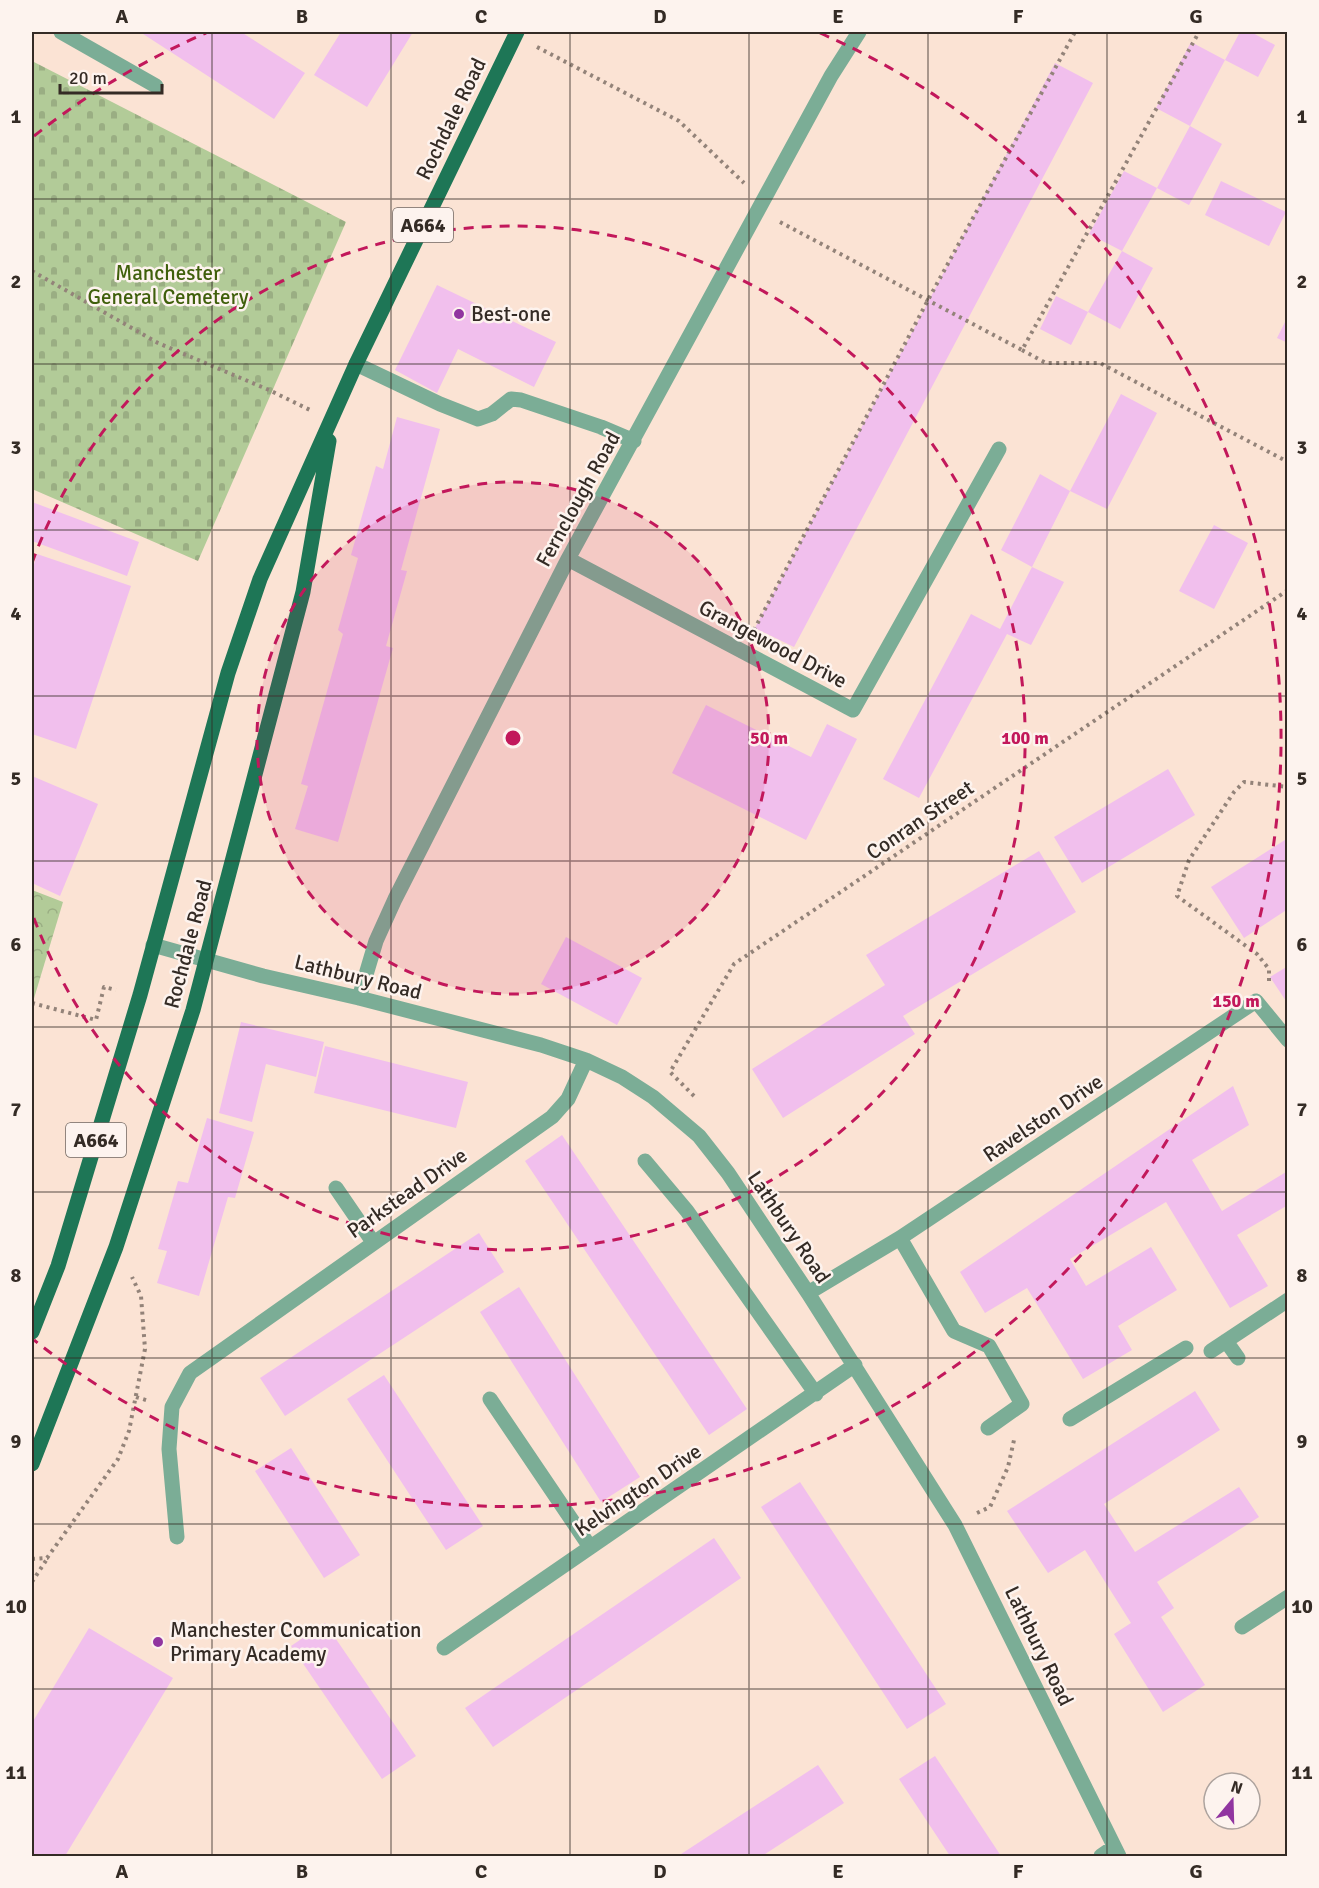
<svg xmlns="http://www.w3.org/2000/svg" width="1319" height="1888" viewBox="0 0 1319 1888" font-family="Signika,sans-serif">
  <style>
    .cemetery { fill: url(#cemetery-stones) }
    .park { fill: url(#park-crowns) }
    .building { fill: #f1bfed }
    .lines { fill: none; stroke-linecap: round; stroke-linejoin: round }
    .path { stroke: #938379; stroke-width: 4; stroke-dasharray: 3 4.5; stroke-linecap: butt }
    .minor { stroke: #7bad96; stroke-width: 15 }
    .major { stroke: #1e7656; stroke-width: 15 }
    .grid { fill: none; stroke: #342b25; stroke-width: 1.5; stroke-opacity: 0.55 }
    .ring { fill: none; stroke: #c2185b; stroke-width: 3; stroke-dasharray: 10 8 }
    .poi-dot { fill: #9135a0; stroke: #fdf3ee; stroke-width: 2 }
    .labels { text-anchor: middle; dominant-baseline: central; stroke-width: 5; stroke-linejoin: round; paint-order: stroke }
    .shield { fill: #fdf3ee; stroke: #706761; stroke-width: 1.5 }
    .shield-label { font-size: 20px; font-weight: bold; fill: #342b25 }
    .street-label { font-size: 21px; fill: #342b25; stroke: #fdf3ee }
    .park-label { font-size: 21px; fill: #3f5f0b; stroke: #fdf3ee }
    .poi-label { font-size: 21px; fill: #342b25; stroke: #fdf3ee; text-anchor: start }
    .centre { fill: #c2185b; stroke: #fdf3ee; stroke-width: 3 }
    .ring-label { font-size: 18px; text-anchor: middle; font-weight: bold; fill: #c2185b; stroke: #fdf3ee; stroke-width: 5; stroke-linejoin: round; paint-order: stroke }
    .neatline { fill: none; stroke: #342b25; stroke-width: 2 }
    .grid-label { font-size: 20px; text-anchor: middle; font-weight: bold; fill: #342b25 }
  </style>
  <defs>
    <pattern id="cemetery-stones" width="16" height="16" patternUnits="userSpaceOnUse" patternTransform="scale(1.5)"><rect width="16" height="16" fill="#b2cb98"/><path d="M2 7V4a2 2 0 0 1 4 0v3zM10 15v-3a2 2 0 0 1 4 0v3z" fill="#9aae83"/></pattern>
    <pattern id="park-crowns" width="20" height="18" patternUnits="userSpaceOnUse" patternTransform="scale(1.5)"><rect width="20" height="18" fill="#b2cb98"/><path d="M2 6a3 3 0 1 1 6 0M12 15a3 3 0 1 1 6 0" fill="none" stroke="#9aae83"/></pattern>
  </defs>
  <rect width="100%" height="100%" fill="#fbe3d4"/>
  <path class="cemetery" d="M32,61L346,222L198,561L32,489Z"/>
  <path class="park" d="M32,890L63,902L32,1005Z"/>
  <path class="building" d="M140,32H241L305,73L274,119Z
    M341,32H413L367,107L314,75Z
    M1240,32H1251L1275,45L1258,77L1225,60L1190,126L1156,108L1191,42L1225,60Z
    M1055,63L1093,83L794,647L755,628Z
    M1190,126L1222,144L1189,205L1157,188Z
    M1124,171L1157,188L1122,251L1089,234Z
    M1221,181L1286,212L1269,246L1205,215Z
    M1122,251L1153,268L1120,329L1088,312Z
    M437,285L556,342L534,387L458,349L437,393L395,370Z
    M1056,296L1088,312L1071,345L1040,329Z
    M1288,316V343L1277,338Z
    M1121,394L1157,413L1107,509L1070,491L1032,567L1001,550L1040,474L1070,491Z
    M397,417L440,429L401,570L407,571L386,646L393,648L338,842L295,829L308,786L301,784L343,634L338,630L358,558L351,555L376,466L383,469Z
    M32,502L139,542L127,576L32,541Z
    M1214,525L1248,543L1214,609L1179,591Z
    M37,554L131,586L76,749L32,734V571Z
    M1032,567L1064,582L1031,645L1007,634L919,798L883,779L971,614L1000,629Z
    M706,705L811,757L827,724L857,739L806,840L672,773Z
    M1168,769L1195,815L1082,883L1054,837Z
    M32,776L98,804L60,896L32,883Z
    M1288,838V909L1244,938L1211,887Z
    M1039,851L1076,912L903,1016L915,1034L783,1118L752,1069L885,985L866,955Z
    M566,937L642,978L617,1025L541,984Z
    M1288,966V1004L1270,977Z
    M241,1022L324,1042L316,1077L266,1064L252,1122L219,1113Z
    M325,1046L468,1082L456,1128L314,1093Z
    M1233,1086L1249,1125L1192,1160L1222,1211L1286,1172L1288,1175V1205L1237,1235L1268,1286L1230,1308L1166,1202L1070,1259L1086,1286L1151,1247L1177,1290L1118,1326L1132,1350L1083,1379L1027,1288L985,1313L960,1272Z
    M207,1118L254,1132L235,1198L228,1197L199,1296L157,1283L167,1251L158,1249L178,1181L188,1183Z
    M562,1135L747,1409L709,1435L525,1161Z
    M479,1233L504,1272L285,1416L260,1378Z
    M519,1287L640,1477L601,1502L480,1312Z
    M384,1375L483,1526L446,1550L347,1399Z
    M1195,1391L1220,1430L1104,1504L1135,1552L1239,1487L1259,1517L1157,1582L1174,1608L1161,1617L1205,1685L1163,1712L1114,1634L1131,1623L1085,1550L1048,1573L1007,1511Z
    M291,1448L360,1555L324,1578L255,1471Z
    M800,1482L946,1704L907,1729L761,1507Z
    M714,1538L741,1578L493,1747L465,1708Z
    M325,1623L416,1756L382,1779L291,1646Z
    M89,1628L173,1678L65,1856H32V1723Z
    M935,1756L1001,1856H950L899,1779Z
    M818,1765L844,1803L762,1856H678Z"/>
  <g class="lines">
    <path class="path" d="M537,47L679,121L744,183
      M780,222L1022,350L1199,32
      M32,271L158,343L269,390L310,410
      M1022,350L1046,363H1100L1288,462
      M754,630L928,300L1075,32
      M1269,981V969L1257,954L1177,896L1189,860L1234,792L1244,782L1288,787
      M32,1003L96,1020L104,987L116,990
      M694,1096L670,1072L734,964L1288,590
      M136,1397L149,1401
      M977,1513L990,1507L1008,1467L1014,1440
      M32,1559L47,1558L118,1459L129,1431L145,1349L141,1296L132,1277
      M32,1582L47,1559"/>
    <path class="minor" d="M61,32L156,86
      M356,364L440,404L478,419L492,414L511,399L521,400L601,427L634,441
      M568,559L853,710L999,449
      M153,945L263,976L359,998L541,1045L586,1060L622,1077L653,1097L699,1136L728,1173L808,1293L955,1525L1119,1856
      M359,998L376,941L395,899L568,559L831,76L859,32
      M645,1161L687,1211L816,1394
      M336,1188L373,1242
      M900,1238L954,1331L989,1346L1022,1404L988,1428
      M808,1293L900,1238L1256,1001L1288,1040
      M1226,1341L1238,1358
      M1211,1351L1288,1300
      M490,1399L590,1547
      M1070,1419L1186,1348
      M177,1537L169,1449L172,1407L190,1373L552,1117L568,1099L586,1060
      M1242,1627L1288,1597
      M444,1648L855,1365
      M1101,1856L1114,1847"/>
    <path class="major" d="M32,1332L58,1266L140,995L228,673L260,579L356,364L517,32
      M32,1464L116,1247L193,1010L303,592L329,441"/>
  </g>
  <path class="grid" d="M212,32V1856M391,32V1856M570,32V1856M749,32V1856M928,32V1856M1107,32V1856M32,199H1288M32,364H1288M32,530H1288M32,696H1288M32,861H1288M32,1027H1288M32,1192H1288M32,1358H1288M32,1524H1288M32,1689H1288"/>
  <circle cx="513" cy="738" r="256" fill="#c2185b" fill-opacity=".12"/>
  <g class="ring">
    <circle cx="513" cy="738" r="256"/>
    <path d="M32 563A512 512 0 1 1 32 913"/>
    <path d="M34 136A769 769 0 0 1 206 33M820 33A769 769 0 1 1 34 1340"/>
  </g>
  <g class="poi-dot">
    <circle cx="459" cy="314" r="6"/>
    <circle cx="158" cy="1642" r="6"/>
  </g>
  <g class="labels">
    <g class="shield">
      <rect x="393" y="208" width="60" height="34" rx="4.5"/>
      <rect x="66" y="1123" width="60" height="34" rx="4.5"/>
    </g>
    <g class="shield-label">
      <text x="423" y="225">A664</text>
      <text x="96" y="1140">A664</text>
    </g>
    <g class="street-label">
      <text transform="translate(451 119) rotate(-64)">Rochdale Road</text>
      <text transform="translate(578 499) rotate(-61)">Fernclough Road</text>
      <text transform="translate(773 644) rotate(28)">Grangewood Drive</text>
      <text transform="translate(920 820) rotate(-34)">Conran Street</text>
      <text transform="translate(188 944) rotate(-75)">Rochdale Road</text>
      <text transform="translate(358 977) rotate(14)">Lathbury Road</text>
      <text transform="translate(1043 1118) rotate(-34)">Ravelston Drive</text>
      <text transform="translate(407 1193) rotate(-35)">Parkstead Drive</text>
      <text transform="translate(789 1227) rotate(56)">Lathbury Road</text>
      <text transform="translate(638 1490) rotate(-34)">Kelvington Drive</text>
      <text transform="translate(1039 1646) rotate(64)">Lathbury Road</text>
    </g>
    <g class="park-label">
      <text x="168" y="273">Manchester<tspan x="168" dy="24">General Cemetery</tspan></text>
    </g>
    <g class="poi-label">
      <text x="471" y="314">Best-one</text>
      <text x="170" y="1630">Manchester Communication<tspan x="170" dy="24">Primary Academy</tspan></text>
    </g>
  </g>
  <circle cx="513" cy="738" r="9" class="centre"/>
  <g class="ring-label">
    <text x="769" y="744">50 m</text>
    <text x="1025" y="744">100 m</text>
    <text x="1236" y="1007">150 m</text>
  </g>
  <rect width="1319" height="1888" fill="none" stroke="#fdf3ee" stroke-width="66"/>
  <g transform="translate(1232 1801) rotate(19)"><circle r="28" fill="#fdf3ee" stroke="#ada39e" stroke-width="1.5"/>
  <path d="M0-4.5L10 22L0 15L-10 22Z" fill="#9135a0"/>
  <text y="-9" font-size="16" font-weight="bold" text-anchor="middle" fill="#342b25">N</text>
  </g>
  <path d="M60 84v9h102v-9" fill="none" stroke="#342b25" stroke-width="3"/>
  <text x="69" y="84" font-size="18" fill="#342b25" stroke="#fdf3ee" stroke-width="4.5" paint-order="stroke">20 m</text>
  <rect x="33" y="33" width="1253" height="1822" class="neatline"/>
  <g class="grid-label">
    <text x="122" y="23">A</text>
    <text x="302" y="23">B</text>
    <text x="481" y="23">C</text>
    <text x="660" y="23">D</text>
    <text x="838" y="23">E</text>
    <text x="1018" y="23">F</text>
    <text x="1196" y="23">G</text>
    <text x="16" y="123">1</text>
    <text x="1302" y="123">1</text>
    <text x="16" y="288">2</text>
    <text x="1302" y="288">2</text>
    <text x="16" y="454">3</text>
    <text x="1302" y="454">3</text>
    <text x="16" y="620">4</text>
    <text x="1302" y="620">4</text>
    <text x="16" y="785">5</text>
    <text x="1302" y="785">5</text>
    <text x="16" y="951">6</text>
    <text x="1302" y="951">6</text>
    <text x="16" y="1116">7</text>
    <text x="1302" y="1116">7</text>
    <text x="16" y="1282">8</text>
    <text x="1302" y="1282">8</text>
    <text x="16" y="1448">9</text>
    <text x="1302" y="1448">9</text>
    <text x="16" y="1613">10</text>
    <text x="1302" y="1613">10</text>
    <text x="16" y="1779">11</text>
    <text x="1302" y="1779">11</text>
    <text x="122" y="1878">A</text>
    <text x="302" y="1878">B</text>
    <text x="481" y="1878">C</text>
    <text x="660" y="1878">D</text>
    <text x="838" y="1878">E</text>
    <text x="1018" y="1878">F</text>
    <text x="1196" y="1878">G</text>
  </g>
</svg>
